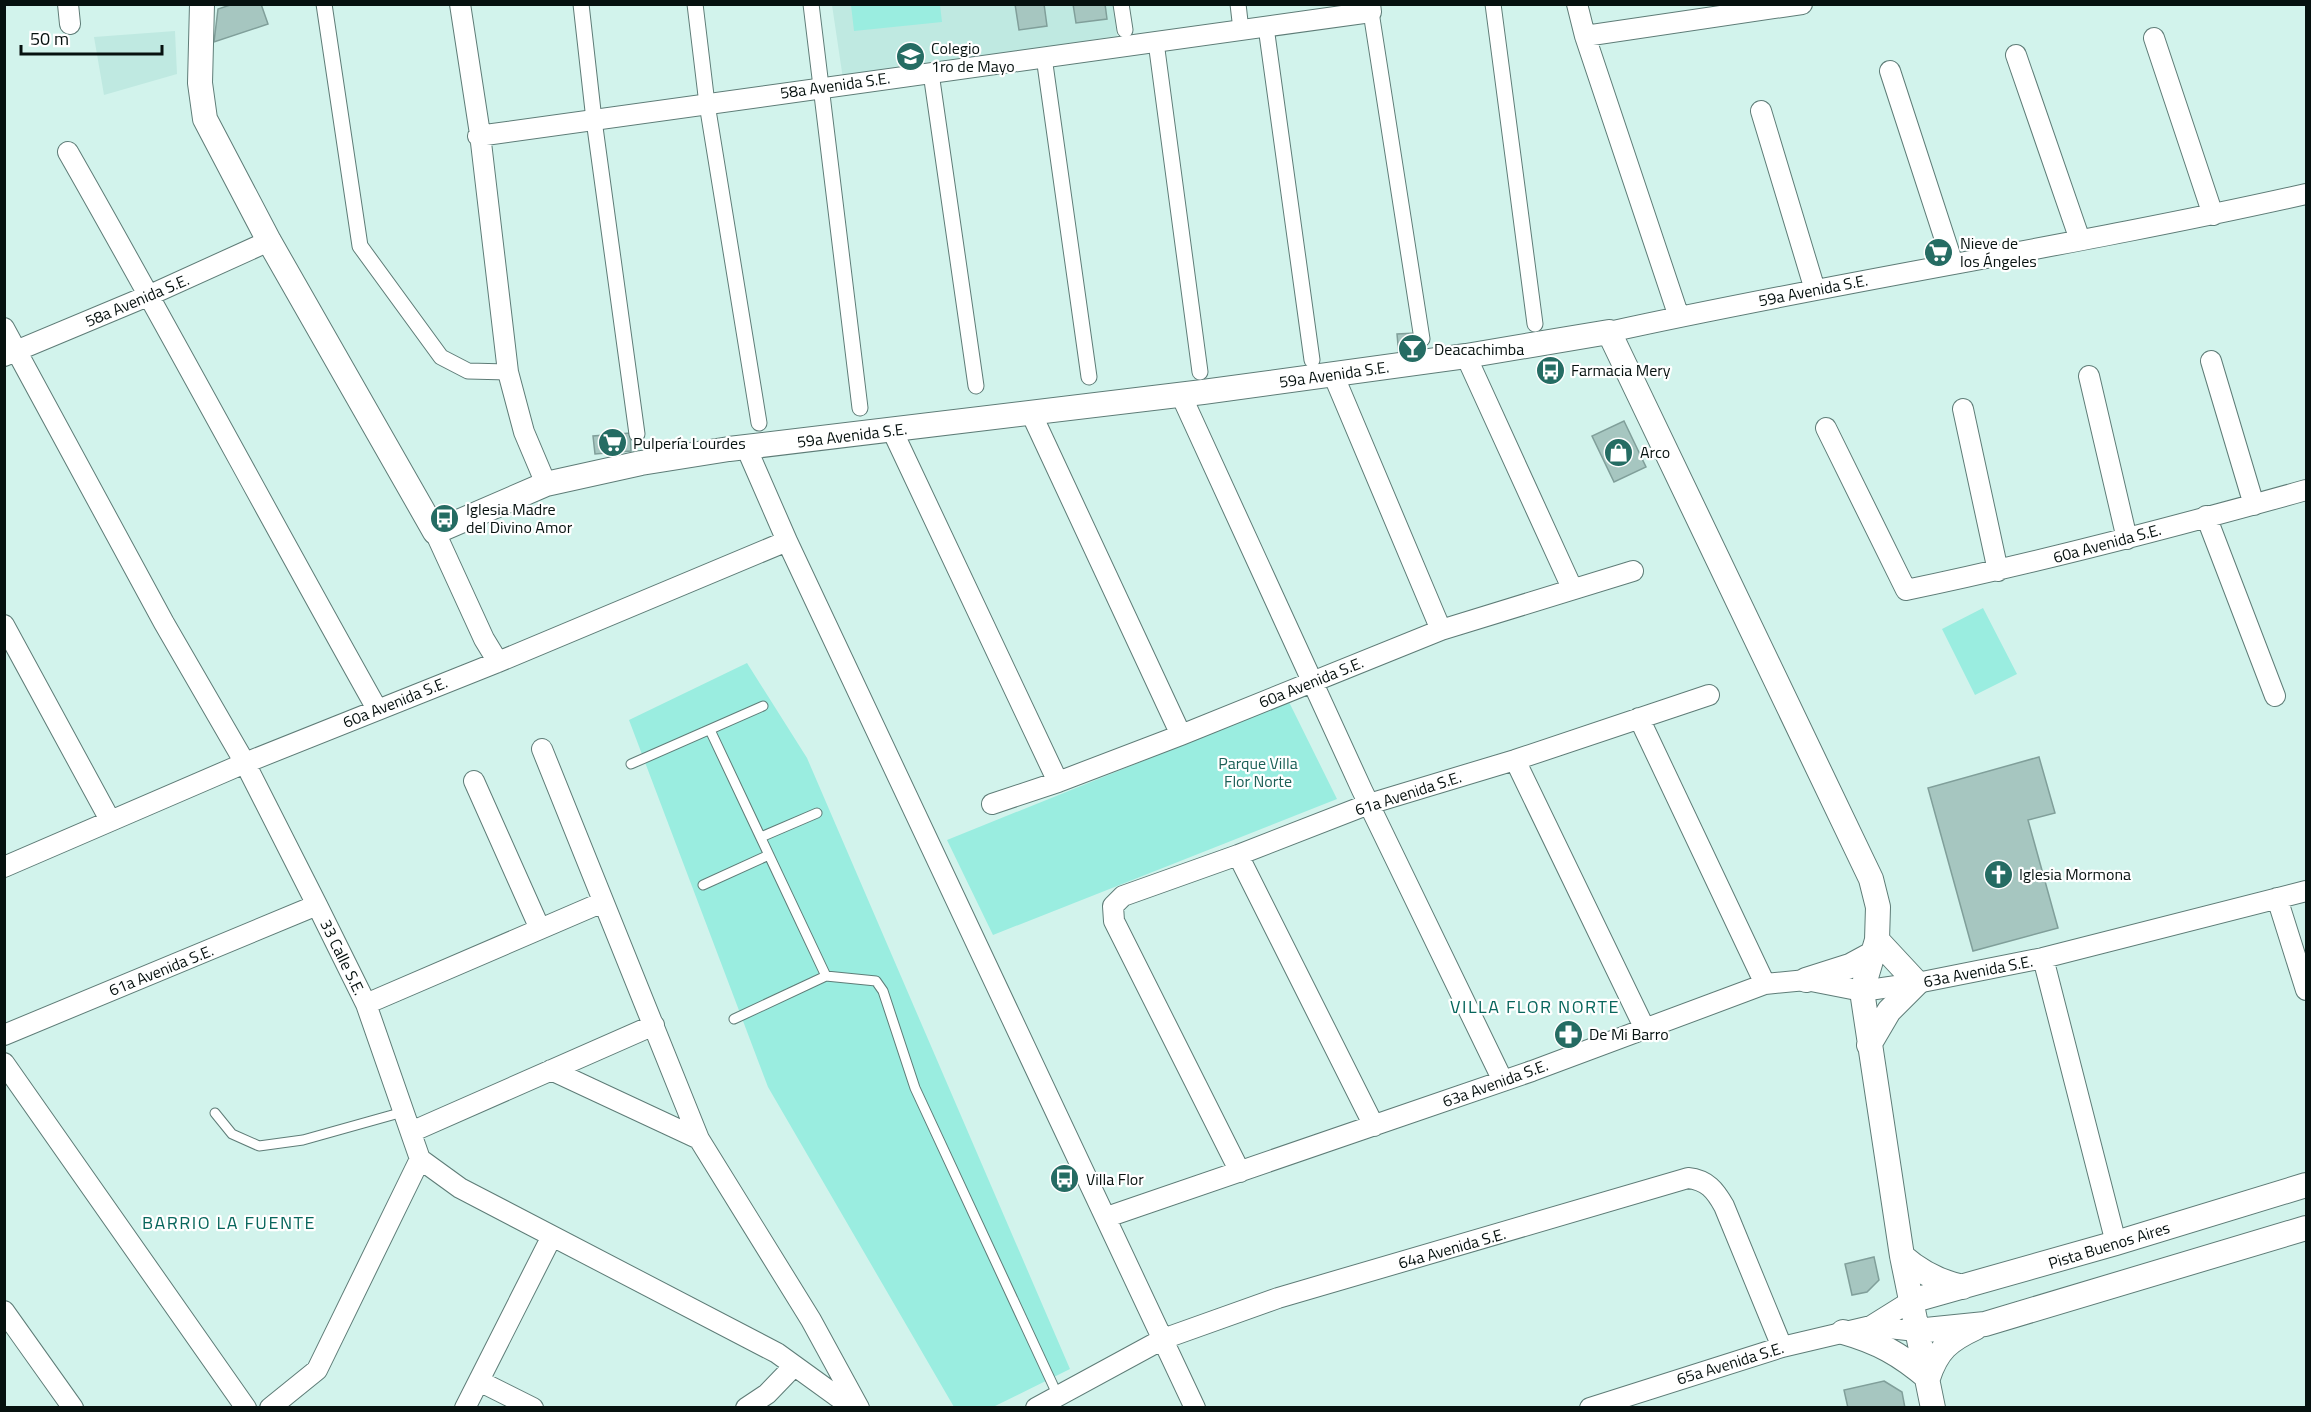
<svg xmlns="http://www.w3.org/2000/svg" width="2311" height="1412" viewBox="0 0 2311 1412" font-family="'Titillium Web',sans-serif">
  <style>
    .built { fill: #bfe9e1 }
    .green { fill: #9aede0 }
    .building { fill: #a6c6c0; stroke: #809f9a; stroke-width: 1.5 }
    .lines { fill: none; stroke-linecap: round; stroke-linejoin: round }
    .service-casing { stroke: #5e7c77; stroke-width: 11 }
    .pedestrian-casing { stroke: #5e7c77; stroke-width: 17 }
    .minor-casing { stroke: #5e7c77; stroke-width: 22 }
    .tertiary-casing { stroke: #5e7c77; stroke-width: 26 }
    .service { stroke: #fff; stroke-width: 9 }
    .pedestrian { stroke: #fff; stroke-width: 15 }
    .minor { stroke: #fff; stroke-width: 20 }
    .tertiary { stroke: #fff; stroke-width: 24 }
    .labels { text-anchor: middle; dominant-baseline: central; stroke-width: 4.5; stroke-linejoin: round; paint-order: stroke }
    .poi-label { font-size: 16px; fill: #06110f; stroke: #fff; text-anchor: start }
    .street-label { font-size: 16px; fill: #06110f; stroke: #fff }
    .park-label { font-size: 16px; fill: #1c6057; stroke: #fff }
    .neighbourhood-label { font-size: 18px; letter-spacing: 1.5px; fill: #07665c; stroke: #fff }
  </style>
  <rect width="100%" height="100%" fill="#d2f3ec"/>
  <path class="built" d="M832,5H1113L1117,36L843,79Z
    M175,31L177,74L104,95L94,37Z"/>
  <path class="green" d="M851,5H940L942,22L854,31Z
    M1983,608L2017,674L1975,695L1942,629Z
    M747,663L807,758L1070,1369L993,1407H954L768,1087L629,720Z
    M1289,702L1337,799L993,935L947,840Z"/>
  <path class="building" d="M233,4H261L268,24L214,42L218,9Z
    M1015,4H1044L1047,26L1019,30Z
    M1073,4H1105L1107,19L1076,23Z
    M1416,333L1419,355L1399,356L1397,334Z
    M1624,421L1646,467L1614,482L1592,436Z
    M630,433L631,451L595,454L593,436Z
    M2039,757L2055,813L2028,820L2058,928L1973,951L1928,788Z
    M1874,1257L1879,1280L1867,1292L1852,1295L1845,1264Z
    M1884,1381L1902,1392L1905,1408H1848L1844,1390Z"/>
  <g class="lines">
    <defs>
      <path id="service" d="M710,730L826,976
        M631,764L763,706
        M761,837L817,813
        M703,885L769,855
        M734,1019L826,976L876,981L883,991L915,1088L1058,1396
        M215,1113L232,1134L259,1146L303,1140L403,1112"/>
      <path id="pedestrian" d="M324,4L360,246L441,357L468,371L508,372
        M581,4L594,120L637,434
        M695,4L707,104L759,423
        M811,4L860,408
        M1121,4L1125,30
        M1238,4L1241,30
        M1493,4L1535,324
        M1371,12L1422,339
        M1266,27L1312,360
        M1156,42L1200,372
        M1044,57L1089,377
        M931,73L976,386"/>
      <path id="minor" d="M68,4L70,24
        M460,4L480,134L508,372L524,432L546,484
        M1577,4L1585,36L1679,317
        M1585,36L1802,4
        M2154,38L2213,215
        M2016,55L2080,240
        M1890,71L1953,264
        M1761,111L1815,290
        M478,136L1371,12L1370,4
        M68,152C173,336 273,524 377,709
        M4,328L164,623L245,763L317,905L366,1004L420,1159
        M1609,332C1840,281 2075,246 2306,194
        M4,356L150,295L269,241
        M1466,356L1572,588
        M2211,361L2254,505
        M1333,374L1441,630
        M2089,376L2127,539
        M1181,395L1362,790L1503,1081
        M1963,409L1998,571
        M1031,413L1181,735
        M1826,428L1906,590C2041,562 2174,527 2306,490
        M892,430L1058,782
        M746,447L787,541L1195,1408
        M2206,516L2275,696
        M435,532L484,639L498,662
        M4,625L110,820
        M1639,718L1765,984
        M542,749L699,1139L811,1320L859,1408
        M1515,760L1644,1027
        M474,781L540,929
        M992,804L1058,782L1181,735L1441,630L1633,571
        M1238,855L1374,1126
        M4,867L245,763L498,662L787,541
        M2277,898L2306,990
        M2043,958L2116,1243
        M366,1004L603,902
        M4,1035L317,905
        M4,1063L246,1408
        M551,1070L699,1139
        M411,1132L654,1025
        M420,1159L460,1188L777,1353L853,1408
        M1240,1172L1114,921L1113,906L1123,896L1238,855L1369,804L1515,760L1709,695
        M1107,1217L1532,1071L1765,984L1806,980L1862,991L1917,983L2043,958L2306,891
        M4,1311L73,1408
        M1871,1326L1916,1331
        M479,1381L533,1408
        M270,1408L317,1370L420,1159
        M465,1408L552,1236
        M746,1408L767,1394L794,1366
        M1036,1408L1163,1339L1278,1298L1688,1178C1707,1180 1715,1190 1724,1206L1782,1347
        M1590,1408L1782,1347L1871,1326L1911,1301"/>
      <path id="tertiary" d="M202,4L200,83L205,119L269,241L435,532L546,484L641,463L729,449L1203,392L1466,356L1609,332L1871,879L1878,907L1877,940L1862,991L1902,1256L1933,1408
        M1806,980L1850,966L1874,953
        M1869,1045L1889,1011L1917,983L1877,940
        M1902,1256C1920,1272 1939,1282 1963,1287
        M1911,1301L2116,1243L2306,1185
        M1916,1331L1985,1324L2306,1228
        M1843,1332C1878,1342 1900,1354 1928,1378
        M1928,1378C1937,1350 1949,1340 1975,1328"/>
    </defs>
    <use href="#service" class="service-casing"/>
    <use href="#pedestrian" class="pedestrian-casing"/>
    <use href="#minor" class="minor-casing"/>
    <use href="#tertiary" class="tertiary-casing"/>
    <use href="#service" class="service"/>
    <use href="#pedestrian" class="pedestrian"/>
    <use href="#minor" class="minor"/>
    <use href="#tertiary" class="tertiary"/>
  </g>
  <defs>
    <symbol id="school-disc" viewBox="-11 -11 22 22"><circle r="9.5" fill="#256c63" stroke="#fff"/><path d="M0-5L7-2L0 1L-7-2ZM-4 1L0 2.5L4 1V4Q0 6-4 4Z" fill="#fff"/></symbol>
    <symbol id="supermarket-disc" viewBox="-11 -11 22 22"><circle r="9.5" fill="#256c63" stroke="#fff"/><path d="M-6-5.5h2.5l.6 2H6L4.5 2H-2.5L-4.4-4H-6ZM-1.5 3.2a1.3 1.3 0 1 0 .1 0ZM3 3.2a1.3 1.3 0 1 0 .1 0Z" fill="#fff"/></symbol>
    <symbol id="bar-disc" viewBox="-11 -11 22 22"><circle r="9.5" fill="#256c63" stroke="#fff"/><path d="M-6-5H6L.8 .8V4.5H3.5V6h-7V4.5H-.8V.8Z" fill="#fff"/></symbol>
    <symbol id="bus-disc" viewBox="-11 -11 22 22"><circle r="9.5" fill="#256c63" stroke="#fff"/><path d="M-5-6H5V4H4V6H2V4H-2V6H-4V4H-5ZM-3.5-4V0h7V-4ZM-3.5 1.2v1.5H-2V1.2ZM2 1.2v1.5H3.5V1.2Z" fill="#fff"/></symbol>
    <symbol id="shop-disc" viewBox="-11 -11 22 22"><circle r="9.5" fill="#256c63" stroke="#fff"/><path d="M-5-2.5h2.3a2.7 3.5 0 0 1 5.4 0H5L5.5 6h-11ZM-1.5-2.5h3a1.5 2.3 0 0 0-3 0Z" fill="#fff"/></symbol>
    <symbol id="church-disc" viewBox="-11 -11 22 22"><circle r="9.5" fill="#256c63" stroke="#fff"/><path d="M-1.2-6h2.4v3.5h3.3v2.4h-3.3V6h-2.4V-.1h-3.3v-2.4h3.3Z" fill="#fff"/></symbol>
    <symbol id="pharmacy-disc" viewBox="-11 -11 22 22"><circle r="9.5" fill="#256c63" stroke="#fff"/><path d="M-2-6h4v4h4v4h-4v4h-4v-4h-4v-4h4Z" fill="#fff"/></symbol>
  </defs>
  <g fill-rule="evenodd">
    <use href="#school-disc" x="894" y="40" width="33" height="33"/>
    <use href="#supermarket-disc" x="1922" y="236" width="33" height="33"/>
    <use href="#bar-disc" x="1396" y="332" width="33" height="33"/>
    <use href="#bus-disc" x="1534" y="354" width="33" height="33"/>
    <use href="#supermarket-disc" x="596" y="426" width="33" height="33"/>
    <use href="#shop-disc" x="1602" y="436" width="33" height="33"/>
    <use href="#bus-disc" x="428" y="502" width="33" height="33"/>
    <use href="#church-disc" x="1982" y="858" width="33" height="33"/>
    <use href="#pharmacy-disc" x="1552" y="1018" width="33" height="33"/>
    <use href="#bus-disc" x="1048" y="1162" width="33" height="33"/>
  </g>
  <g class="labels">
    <g class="poi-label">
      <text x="931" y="48">Colegio<tspan x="931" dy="18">1ro de Mayo</tspan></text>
      <text x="1960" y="243">Nieve de<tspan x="1960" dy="18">los Ángeles</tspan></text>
      <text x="1434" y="349">Deacachimba</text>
      <text x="1571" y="370">Farmacia Mery</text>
      <text x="633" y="443">Pulpería Lourdes</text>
      <text x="1640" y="452">Arco</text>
      <text x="466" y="509">Iglesia Madre<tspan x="466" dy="18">del Divino Amor</tspan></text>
      <text x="2019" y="874">Iglesia Mormona</text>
      <text x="1589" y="1034">De Mi Barro</text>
      <text x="1086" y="1179">Villa Flor</text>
    </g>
    <g class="street-label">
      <text transform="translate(835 85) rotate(-8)">58a Avenida S.E.</text>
      <text transform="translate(1813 290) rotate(-11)">59a Avenida S.E.</text>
      <text transform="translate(137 300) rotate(-23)">58a Avenida S.E.</text>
      <text transform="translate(1334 374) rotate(-8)">59a Avenida S.E.</text>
      <text transform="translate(852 435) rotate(-7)">59a Avenida S.E.</text>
      <text transform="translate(2107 543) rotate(-15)">60a Avenida S.E.</text>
      <text transform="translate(1311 682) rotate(-22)">60a Avenida S.E.</text>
      <text transform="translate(395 702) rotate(-22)">60a Avenida S.E.</text>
      <text transform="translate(1408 793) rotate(-18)">61a Avenida S.E.</text>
      <text transform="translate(343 957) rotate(64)">33 Calle S.E.</text>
      <text transform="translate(161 970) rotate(-22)">61a Avenida S.E.</text>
      <text transform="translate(1978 971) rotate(-11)">63a Avenida S.E.</text>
      <text transform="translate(1495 1083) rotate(-20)">63a Avenida S.E.</text>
      <text transform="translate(2109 1245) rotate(-17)">Pista Buenos Aires</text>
      <text transform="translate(1452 1248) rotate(-16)">64a Avenida S.E.</text>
      <text transform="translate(1730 1363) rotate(-17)">65a Avenida S.E.</text>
    </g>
    <g class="park-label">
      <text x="1258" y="763">Parque Villa<tspan x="1258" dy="18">Flor Norte</tspan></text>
    </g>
    <g class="neighbourhood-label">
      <text x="1535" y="1006">VILLA FLOR NORTE</text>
      <text x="229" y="1222">BARRIO LA FUENTE</text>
    </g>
  </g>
  <rect width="2311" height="1412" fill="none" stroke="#06110f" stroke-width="12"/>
  <path d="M21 45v9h141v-9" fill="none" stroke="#06110f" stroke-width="3"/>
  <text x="30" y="45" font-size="18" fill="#06110f" stroke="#ffffff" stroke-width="4.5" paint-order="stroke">50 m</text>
</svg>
